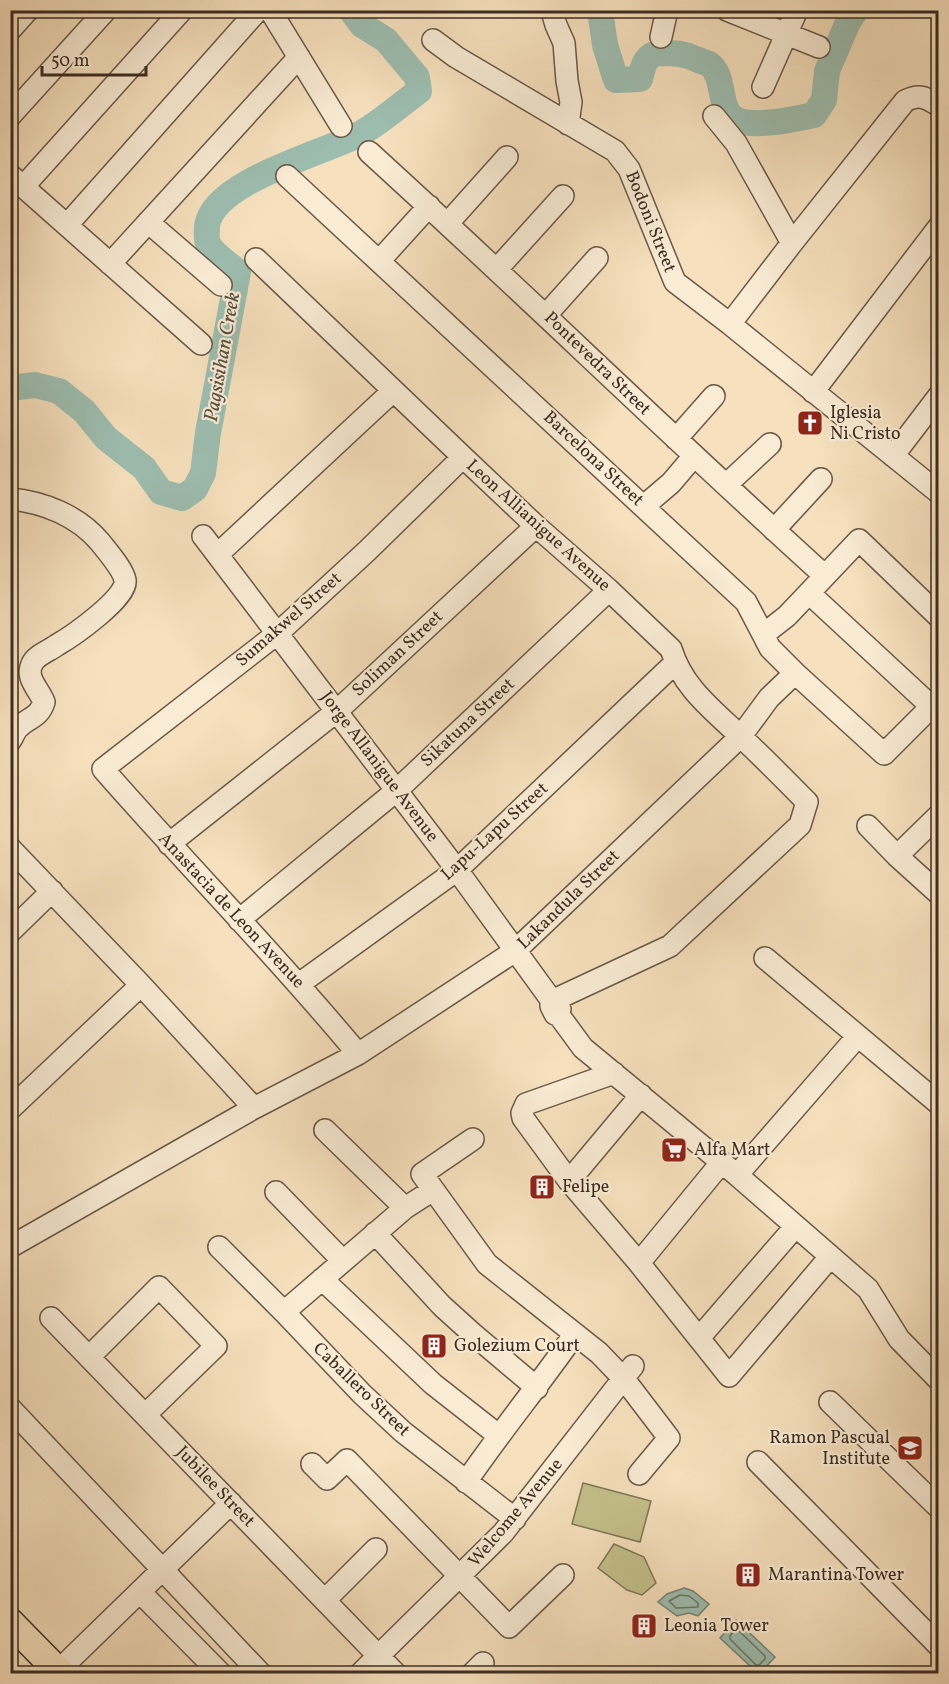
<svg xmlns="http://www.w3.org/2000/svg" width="949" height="1684" viewBox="0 0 949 1684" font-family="Vollkorn,serif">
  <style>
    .green { fill: #c4c08c; stroke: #807657; stroke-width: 1.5 }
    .water { fill: #9dbdaf; stroke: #778377; stroke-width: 1.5 }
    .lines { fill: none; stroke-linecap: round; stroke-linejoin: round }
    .shore { stroke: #6d7468; stroke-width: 1.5 }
    .river { stroke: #9dbdaf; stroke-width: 26 }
    .minor-casing { stroke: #6b5949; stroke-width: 24 }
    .major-casing { stroke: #3d2c22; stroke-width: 30 }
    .minor { stroke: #f9ebd4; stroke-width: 21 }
    .major { stroke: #f6e0bd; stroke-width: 27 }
    .labels { text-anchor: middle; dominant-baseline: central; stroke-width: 4.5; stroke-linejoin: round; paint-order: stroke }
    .street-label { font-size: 18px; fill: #3d2c22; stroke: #f9ebd4 }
    .poi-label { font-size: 18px; fill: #3d2c22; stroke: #f9ebd4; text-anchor: start }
    .water-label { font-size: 20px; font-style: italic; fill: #555045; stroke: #f9ebd4 }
  </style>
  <rect width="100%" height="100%" fill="#f6e0bd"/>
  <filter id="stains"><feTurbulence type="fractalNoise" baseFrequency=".00333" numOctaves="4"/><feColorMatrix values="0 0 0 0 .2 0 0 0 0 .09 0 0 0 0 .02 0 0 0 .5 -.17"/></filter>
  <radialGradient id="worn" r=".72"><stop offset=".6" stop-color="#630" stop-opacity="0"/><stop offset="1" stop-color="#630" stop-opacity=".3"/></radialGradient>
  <path class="green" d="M583,1483L651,1501L640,1542L572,1524Z
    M614,1544L644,1557L656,1583L642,1595L627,1590L598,1568Z"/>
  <path class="water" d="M684,1588L693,1591L709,1604L698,1616L689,1613L677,1616L658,1602L667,1594Z
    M736,1620L775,1657L760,1673H750L746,1670L750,1666L720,1638Z"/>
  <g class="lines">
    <path class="shore" d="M680,1595L689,1596L698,1603V1607L676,1608L669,1601Z
      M735,1630L739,1631L765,1656V1659L759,1665H756L730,1639V1636Z"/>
    <path class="river" d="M600,10L605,45L616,80L640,79C643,67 645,54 660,53C674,53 683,53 696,59C700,61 705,62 709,64C727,76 716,111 737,120C756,128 794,119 814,115L824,100L827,71L848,22L856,10
      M10,388L35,385L59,391L84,411L106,438L144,468L161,492L182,498L195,489L203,473L208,433L238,272C229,264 214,255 208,244C206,239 207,231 207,226C213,181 324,153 360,134C381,122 400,105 419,91L417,77L386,40L362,25L351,10"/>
    <defs>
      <path id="minor" d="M270,10L341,126
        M727,10L819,47
        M552,11L556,25L564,43L567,81L571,102L568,124
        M10,30L28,10
        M661,37L667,10
        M433,40L456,57L615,151L629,169L675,282L730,324L938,492
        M763,87L797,10
        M10,116L106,10
        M714,116L736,143L792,243
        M369,152C523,292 671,437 825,576
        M10,175L201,344
        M287,176L746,602L770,648L795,673L884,754L938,700
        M23,187L182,10
        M148,222L221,285
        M448,223L507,157
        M67,225L258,10
        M256,259L463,457L536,526L609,590L671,649C683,688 712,709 740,736C763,757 785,780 807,802L800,825L670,946L552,1001
        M380,260L429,206
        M110,264L299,57
        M497,269L563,196
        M546,315L597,258
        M730,324L792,243L905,101C919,94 925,97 938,105
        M813,392L938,228
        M676,439L714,396
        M893,456L938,397
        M726,485L770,444
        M10,499C44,502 78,516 100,542C107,551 123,569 125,580C129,597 71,637 57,645C49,651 36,655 32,664C25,678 39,689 44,702C39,718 29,717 19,727C15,730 13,737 10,741
        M644,506L671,483L694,456
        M774,530L821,479
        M203,536L457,870L552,1001L556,1003L560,1009
        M218,554L393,391
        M809,593L932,707
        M764,634L787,616L859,540L938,616
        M868,826L897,856L938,893
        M169,844L337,711L536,526
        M10,848L141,985L254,1108
        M897,856L938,816
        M239,920L396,791L609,590
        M10,932L52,891
        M765,958L938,1103
        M299,984L457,870L675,663
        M551,1002V1006L555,1014H558L583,1048L737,1175L868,1289L899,1339L938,1379
        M358,1054C277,956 187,865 103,769L278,633L367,551L463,457
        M614,1073L526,1104L522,1113L523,1118L569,1181L639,1263L729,1376L830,1257
        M10,1109L141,985
        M325,1130L405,1208
        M473,1139L422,1174L487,1264L599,1353L624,1379L669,1438L639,1474
        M737,1175L857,1037
        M569,1181L641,1095
        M276,1192L343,1261
        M375,1233L442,1306L473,1334L537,1388
        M10,1247L254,1108L358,1054L515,951L741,736L769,698L795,673
        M219,1247L284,1312L362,1394L403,1432L515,1519
        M639,1263L721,1163
        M322,1279L433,1384L498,1435
        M284,1312L405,1208L433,1190
        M51,1318L396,1674
        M699,1338L795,1227
        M89,1357L159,1287L216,1346L145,1415
        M830,1402L938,1507
        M10,1408L261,1674
        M758,1462L938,1645
        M312,1464L327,1479L347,1460L509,1627L563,1575
        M466,1482C501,1431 539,1385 574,1335
        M140,1592L221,1674
        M325,1600L376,1549
        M55,1674L231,1503
        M360,1674L503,1533L633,1366
        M472,1674L483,1663"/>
      <path id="major" d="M10,1622L61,1674"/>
    </defs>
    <use href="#minor" class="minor-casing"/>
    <use href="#major" class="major-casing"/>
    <use href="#minor" class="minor"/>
    <use href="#major" class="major"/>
  </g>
  <defs>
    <symbol id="church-square" viewBox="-11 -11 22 22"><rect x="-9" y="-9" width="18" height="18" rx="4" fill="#8f2418" stroke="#f9ebd4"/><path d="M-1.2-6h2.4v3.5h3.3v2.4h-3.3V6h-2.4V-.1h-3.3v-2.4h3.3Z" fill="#fff"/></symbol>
    <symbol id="supermarket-square" viewBox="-11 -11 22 22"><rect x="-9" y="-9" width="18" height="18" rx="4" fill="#8f2418" stroke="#f9ebd4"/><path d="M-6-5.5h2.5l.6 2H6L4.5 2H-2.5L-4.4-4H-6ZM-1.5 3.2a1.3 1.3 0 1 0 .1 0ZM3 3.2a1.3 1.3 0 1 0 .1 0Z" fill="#fff"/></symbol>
    <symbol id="building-square" viewBox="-11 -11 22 22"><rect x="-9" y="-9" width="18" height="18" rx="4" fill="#8f2418" stroke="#f9ebd4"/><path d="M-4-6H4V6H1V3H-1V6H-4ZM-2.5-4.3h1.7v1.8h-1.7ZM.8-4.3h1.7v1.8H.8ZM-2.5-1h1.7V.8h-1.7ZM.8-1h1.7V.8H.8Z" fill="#fff"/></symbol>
    <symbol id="school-square" viewBox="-11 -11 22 22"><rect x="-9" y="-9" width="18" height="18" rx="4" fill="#8f2418" stroke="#f9ebd4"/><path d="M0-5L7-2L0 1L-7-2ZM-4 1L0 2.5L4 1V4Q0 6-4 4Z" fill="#fff"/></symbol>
  </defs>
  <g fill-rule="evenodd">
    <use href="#church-square" x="795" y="408" width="30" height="30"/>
    <use href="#supermarket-square" x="659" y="1135" width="30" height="30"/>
    <use href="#building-square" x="527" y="1172" width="30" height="30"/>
    <use href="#building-square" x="419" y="1331" width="30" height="30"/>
    <use href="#school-square" x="895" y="1433" width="30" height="30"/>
    <use href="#building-square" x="733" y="1560" width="30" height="30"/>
    <use href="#building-square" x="629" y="1611" width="30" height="30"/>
  </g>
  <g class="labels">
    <g class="street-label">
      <text transform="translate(650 222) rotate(68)">Bodoni Street</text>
      <text transform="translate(597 364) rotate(44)">Pontevedra Street</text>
      <text transform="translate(593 459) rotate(43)">Barcelona Street</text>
      <text transform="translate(538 526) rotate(42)">Leon Allianigue Avenue</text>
      <text transform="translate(289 620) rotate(-41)">Sumakwel Street</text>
      <text transform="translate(398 654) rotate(-43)">Soliman Street</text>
      <text transform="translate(468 723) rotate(-43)">Sikatuna Street</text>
      <text transform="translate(379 767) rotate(53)">Jorge Allanigue Avenue</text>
      <text transform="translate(495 832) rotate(-42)">Lapu-Lapu Street</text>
      <text transform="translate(569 900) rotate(-44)">Lakandula Street</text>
      <text transform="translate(231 911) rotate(47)">Anastacia de Leon Avenue</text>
      <text transform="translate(361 1390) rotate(44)">Caballero Street</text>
      <text transform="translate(215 1487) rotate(46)">Jubilee Street</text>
      <text transform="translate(516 1513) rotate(-50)">Welcome Avenue</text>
    </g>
    <g class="poi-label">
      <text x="830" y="413">Iglesia<tspan x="830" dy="21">Ni Cristo</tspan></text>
      <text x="694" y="1150">Alfa Mart</text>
      <text x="562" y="1187">Felipe</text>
      <text x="454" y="1346">Golezium Court</text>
      <text x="890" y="1438" text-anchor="end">Ramon Pascual<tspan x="890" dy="21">Institute</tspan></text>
      <text x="768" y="1575">Marantina Tower</text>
      <text x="664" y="1626">Leonia Tower</text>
    </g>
    <g class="water-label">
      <text transform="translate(223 357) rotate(-80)">Pagsisihan Creek</text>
    </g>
  </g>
  <rect width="949" height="1684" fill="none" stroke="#f6e0bd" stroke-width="36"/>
  <rect x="12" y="12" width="925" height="1660" fill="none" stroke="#3d2c22" stroke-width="3"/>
  <rect x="18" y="18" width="913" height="1648" fill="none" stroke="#3d2c22" stroke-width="1.5"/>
  <path d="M42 66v9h104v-9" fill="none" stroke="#3d2c22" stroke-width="3"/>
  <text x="51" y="66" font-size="18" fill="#3d2c22" stroke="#f9ebd4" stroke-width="4.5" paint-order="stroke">50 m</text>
  <rect width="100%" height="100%" filter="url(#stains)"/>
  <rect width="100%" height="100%" fill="url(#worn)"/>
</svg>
